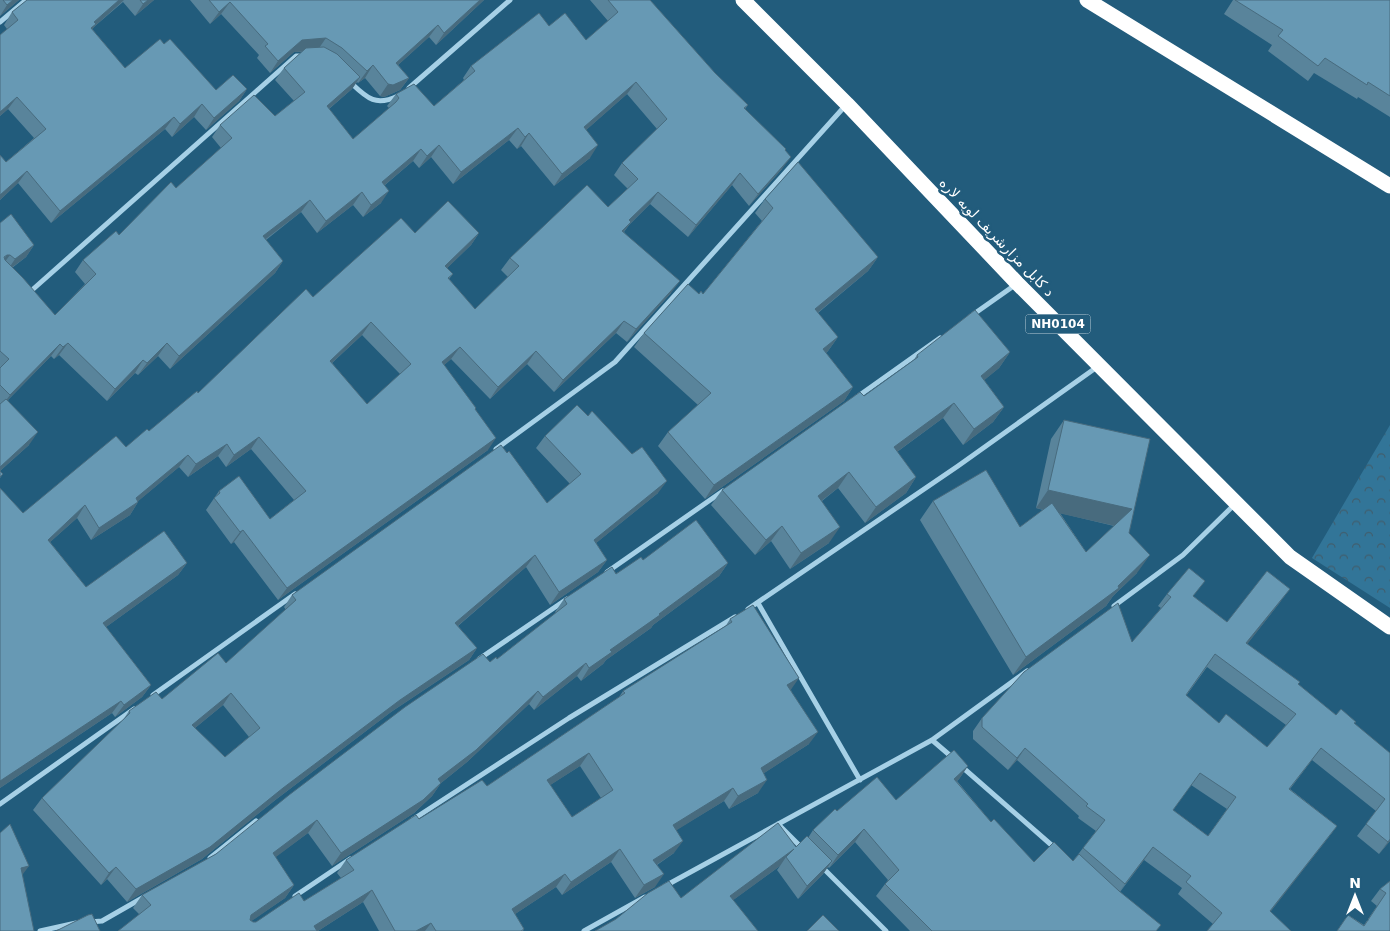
<svg xmlns="http://www.w3.org/2000/svg" width="1390" height="931" viewBox="0 0 1390 931" font-family="'DejaVu Sans','Noto Naskh Arabic',sans-serif">
  <style>
    .park { fill: url(#park-crowns) }
    .lines { fill: none; stroke-linecap: round; stroke-linejoin: round }
    .street { stroke: #a6d0e6; stroke-width: 5 }
    .highway { stroke: #fff; stroke-width: 15 }
    .wall { fill: #59849b; fill-rule: evenodd }
    .shaded-wall { fill: #486b7e }
    .building { fill: #6799b4; stroke: #486b7e; fill-rule: evenodd }
    .labels { text-anchor: middle; dominant-baseline: central; stroke-width: 5; stroke-linejoin: round; paint-order: stroke }
    .shield { fill: #225c7c; stroke: #bdced8; stroke-width: 1 }
    .shield-label { font-size: 12px; font-weight: bold; fill: #fff }
    .street-label { font-size: 14px; fill: #fff; stroke: #225c7c }
  </style>
  <defs>
    <pattern id="park-crowns" width="20" height="18" patternUnits="userSpaceOnUse" patternTransform="scale(1.25)"><rect width="20" height="18" fill="#327598"/><path d="M2 6a3 3 0 1 1 6 0M12 15a3 3 0 1 1 6 0" fill="none" stroke="#405e6e"/></pattern>
  </defs>
  <rect width="100%" height="100%" fill="#225c7c"/>
  <path class="park" d="M1390,425V608L1312,558Z"/>
  <g class="lines">
    <path class="street" d="M0,22L26,0
      M350,82C367,98 375,107 398,96
      M409,88L510,0
      M27,290L31,291L296,56H304
      M971,316L1015,285
      M857,397L940,338
      M496,449L615,362L845,106
      M607,572L723,491
      M758,603L860,780
      M1114,606L1183,555L1235,504
      M748,609L958,466L1097,367
      M479,659L567,599
      M153,695L295,594
      M932,740L953,758
      M961,766L1056,849
      M0,804L134,709
      M412,820L569,718L735,617
      M778,824L802,848
      M210,858L256,821
      M821,866L886,931
      M665,886L932,740L1027,671
      M295,896L350,859
      M89,922L102,921L144,897
      M40,931L76,923
      M584,931L645,897"/>
    <path class="highway" d="M743,0L847,104L1017,283L1290,557L1390,627
      M1087,0L1390,186"/>
  </g>
  <path class="wall" d="M0,0H19L0,16Z
    M27,0H154L135,16L123,2L95,26L92,29L125,68L164,44L216,90L247,89L239,101L206,130L194,117L172,137L165,129L51,223L18,183L0,200V155L6,162L34,138L8,109L0,116V35L7,29L4,25L12,12Z
    M190,0H484L436,45L429,37L398,65L409,78L400,90L384,97L380,96L365,78L358,83L357,82L352,89L329,109L353,139L389,108L387,106L396,94L434,106L464,80L463,78L471,66L549,26L586,40L608,21L590,0H650L715,73L748,105L745,109L785,150L782,169L749,206L732,185L688,237L650,204L629,225L624,232L671,293L627,342L616,333L554,392L527,364L490,399L451,359L444,365L475,409L488,450L278,600L234,542L231,544L206,510L219,491L270,519L294,500L251,449L226,467L218,456L188,477L179,467L138,501V502L130,515L91,540L77,518L50,542L86,587L187,563L178,575L106,627L151,685L142,697L115,717L112,713L0,788V488L23,513L126,447L149,431L198,393L313,297L415,233H479L471,245L447,268L453,274L449,279L475,309L508,277L501,270L510,258L608,207L628,189L614,175L622,163L657,129L627,94L586,130L590,158L554,186L521,146L517,149L509,140L453,184L431,157L419,168L413,161L385,185L381,203L363,217L353,205L317,233L301,212L266,240L283,261L275,273L170,369L158,356L138,375L135,373L107,401L59,355L54,359L51,356L8,400L29,445L0,471L3,474L0,478V223L34,245L26,257L12,268L55,315L85,284L75,272L83,260L119,235L176,188L221,148L212,137L220,125L275,116L294,101L275,80L284,68L302,52H294L270,73L257,58L259,55L221,14L210,24ZM362,335L400,374L367,404L332,363Z
    M1233,0H1390V117L1358,97L1357,99L1314,73L1308,81L1268,51L1272,45L1224,14Z
    M765,199L878,257L868,271L818,313L838,337L828,351L826,353L853,387L844,401L705,499L658,446L668,432L698,405L634,347L644,333L699,294H703L762,221L755,213Z
    M1010,352L999,368L984,380L1004,407L993,422L963,445L943,418L897,452L916,477L906,493L865,523L838,488L822,501L829,543L790,569L771,541L755,555L711,505L722,490L864,396L913,361L917,355Z
    M1064,420L1129,533L1137,573L1113,596L1106,606L1013,675L920,520L933,501L1020,527L1043,510L1036,508L1051,439ZM1060,513L1114,526L1086,552Z
    M545,436L658,493L596,543L607,560L598,572L550,605L526,567L458,626L477,648L469,660L391,712L274,801L202,859L127,902L107,879L101,885L33,810L42,798L123,720L129,711L162,699L226,663L286,610L284,607L292,595L507,453L547,503L570,484L536,448ZM223,705L249,737L225,757L195,728Z
    M643,560L728,563L719,576L653,625L651,628L606,660L603,664L581,681L577,676L534,710L529,704L467,762L441,783L432,796L414,813L332,866L308,833L275,857L294,885L285,898L251,921L253,922H256L304,901L341,878L337,873L346,860L419,819L487,786L619,697L623,691L725,627L730,619L791,690L809,744L764,773L758,793L729,809L724,801L676,830L674,853L657,865L655,887L635,898L611,862L562,895L556,887L515,914L524,929L523,931H379L363,902L318,931L139,914L133,908L142,895L216,854L497,659L556,613L555,612L564,599ZM580,766L601,798L572,817L550,785Z
    M1167,594L1194,597L1227,622L1281,601L1247,644L1298,684L1336,715L1354,724L1390,753V841L1379,854L1357,836L1376,811L1312,760L1290,789L1337,826L1328,838L1270,912L1213,924L1178,894L1182,888L1144,860L1120,892L1157,931H910L876,896L888,880L855,842L829,868L828,867L823,874L798,899L777,870L780,866L733,900L681,898L796,847L808,838L813,830L837,811L896,800L968,766L959,779L957,781L991,822L1034,862L1073,861L1096,831L1078,818L1079,816L1017,760L1008,770L973,739V731L982,718L1132,642L1161,608L1158,606ZM1207,667L1286,725L1267,747L1219,723L1186,696ZM1191,785L1227,809L1208,836L1173,810Z
    M1390,881V931H1337L1348,915L1364,925L1377,906L1371,901L1380,889Z"/>
  <path class="shaded-wall" d="M13,0H19L0,16L7,5Z
    M119,0H124L95,26L87,36L94,22Z
    M148,0H154L135,16L143,4Z
    M480,0H484L436,45L444,33Z
    M230,2L221,14L210,24L219,12Z
    M438,25L429,37L387,75L396,63Z
    M326,38L317,51L294,52L270,73L278,61L302,40Z
    M373,65L365,78L358,83L367,71Z
    M360,77L352,89L318,118L327,106Z
    M409,78L400,90L384,97L380,96L388,84Z
    M636,82L627,94L576,139L584,127Z
    M247,89L239,101L206,130L214,118Z
    M17,97L8,109L0,116V112Z
    M202,104L194,117L172,137L180,124Z
    M174,117L165,129L51,223L60,211Z
    M518,128L509,140L453,184L461,172Z
    M529,133L521,146L517,149L525,137Z
    M439,145L431,157L419,168L427,156Z
    M598,145L590,158L554,186L562,174Z
    M421,149L413,161L374,194L382,182Z
    M791,157L782,169L749,206L758,194Z
    M27,171L18,183L0,200V195Z
    M740,173L732,185L688,237L696,225Z
    M389,191L381,203L363,217L371,205Z
    M362,192L353,205L317,233L326,221Z
    M658,192L650,204L629,225L622,234L613,243L629,220Z
    M310,200L301,212L254,248L263,236Z
    M479,233L471,245L437,278L445,266Z
    M34,245L26,257L7,271L15,259Z
    M7,255H10L1,267L0,264Z
    M878,257L868,271L805,323L815,309Z
    M283,261L275,273L170,369L179,356Z
    M680,281L671,293L627,342L636,329Z
    M624,321L616,333L554,392L563,380Z
    M371,322L362,335L321,373L330,361Z
    M838,337L828,351L813,363L823,349Z
    M68,343L59,355L54,359L63,347Z
    M167,343L158,356L138,375L147,363Z
    M60,344L51,356L1,407L10,395Z
    M460,347L451,359L434,374L442,362Z
    M536,351L527,364L490,399L498,387Z
    M1010,352L999,368L970,392L981,376Z
    M143,360L135,373L107,401L115,389Z
    M853,387L844,401L705,499L714,485Z
    M954,403L943,418L883,462L894,447Z
    M1004,407L993,422L963,445L974,429Z
    M38,432L29,445L0,471V467Z
    M259,437L251,449L226,467L234,455Z
    M496,438L488,450L278,600L287,588Z
    M227,444L218,456L188,477L196,464Z
    M188,455L179,467L130,508L138,502L130,515L91,540L99,528Z
    M849,472L838,488L808,511L818,496Z
    M916,477L906,493L865,523L876,507Z
    M667,481L658,493L585,552L594,540Z
    M1048,490L1132,509L1120,527L1036,508Z
    M85,505L77,518L39,552L48,540Z
    M782,526L771,541L755,555L766,540Z
    M840,527L829,543L790,569L801,553Z
    M243,530L234,542L231,544L240,532Z
    M535,555L526,567L447,635L455,623Z
    M1150,555L1137,573L1113,596L1106,606L1013,675L1026,657L1118,586Z
    M607,560L598,572L550,605L559,592Z
    M187,563L178,575L95,635L103,623Z
    M728,563L719,576L653,625L651,628L606,660L603,664L581,681L589,668L610,650Z
    M1290,589L1281,601L1238,656L1246,643Z
    M477,648L469,660L391,712L274,801L202,859L127,902L136,889L283,788L400,700Z
    M586,663L577,676L534,710L543,697Z
    M799,678L790,691L787,685Z
    M151,685L142,697L115,717L124,705Z
    M538,691L529,704L467,762L441,783L432,796L414,813L332,866L341,853L438,779Z
    M231,693L223,705L184,737L192,725Z
    M121,701L112,713L0,788V781Z
    M818,732L809,744L752,781L761,768Z
    M1025,748L1017,760L1008,770L1017,758Z
    M589,753L580,766L538,793L547,780Z
    M968,766L959,779L945,791L954,779Z
    M767,780L758,793L729,809L738,796Z
    M733,788L724,801L664,838L673,825Z
    M317,820L308,833L264,866L273,853Z
    M1337,826L1328,838L1261,924L1270,911Z
    M864,829L855,842L829,868L838,855Z
    M1390,839V841L1379,854Z
    M683,841L674,853L644,873L653,860Z
    M1153,847L1144,860L1116,896L1125,884Z
    M620,849L611,862L562,895L571,882Z
    M794,849L786,857L780,866L721,909L730,896Z
    M832,861L823,874L798,899L807,886Z
    M29,866L20,878L21,868Z
    M116,867L107,879L101,885L109,873Z
    M565,874L556,887L503,922L512,909Z
    M664,874L655,887L635,898L644,885Z
    M294,885L285,898L243,927L251,915Z
    M372,890L363,902L318,931H311L314,926Z
    M431,923L425,931H416Z"/>
  <path class="building" d="M3,0H13L7,5Z
    M27,0H119L94,22L96,24L91,28L125,68L160,39L164,44L170,39L216,90L233,75L247,89L214,118L202,104L180,124L174,117L60,211L27,171L0,195V155L6,162L46,129L17,97L0,112V35L18,20L12,12Z
    M140,0H148L143,4Z
    M209,0H480L444,33L438,25L396,63L409,78L393,85L388,84L373,65L367,71L342,48L326,38L302,40L278,61L265,46L268,44L230,2L219,12Z
    M608,0H650L715,73L748,105L744,108L786,149L785,150L791,157L758,194L740,173L696,225L658,192L629,220L631,222L622,231L680,281L636,329L624,321L563,380L536,351L498,387L460,347L442,362L476,408L475,409L496,438L287,588L243,530L240,532L214,498L220,493L219,491L239,476L270,519L306,491L259,437L234,455L227,444L196,464L188,455L136,498L138,502L99,528L85,505L48,540L86,587L164,531L187,563L103,623L151,685L124,705L121,701L0,781V488L23,513L116,436L126,447L147,429L149,431L197,391L198,393L306,289L313,297L401,218L415,233L448,201L479,233L445,266L453,274L448,278L475,309L519,266L510,258L587,185L608,207L638,179L622,163L667,119L636,82L584,127L598,145L562,174L529,133L525,137L518,128L461,172L439,145L427,156L421,149L382,182L389,191L371,205L362,192L326,221L310,200L263,236L283,261L179,356L167,343L147,363L143,360L115,389L68,343L63,347L60,344L10,395L0,385V368L9,359L0,351V223L11,214L34,245L15,259L10,255H7L4,257L5,260L23,278L55,315L96,274L83,260L116,231L119,235L171,182L176,188L232,138L220,125L254,95L275,116L305,92L284,68L306,48L324,47L337,54L360,77L327,106L353,139L396,102L399,98L396,94L414,84L434,106L475,71L471,66L539,13L549,26L565,13L586,40L618,12ZM371,322L411,364L367,404L330,361Z
    M1235,0H1390V96L1368,82L1367,85L1325,58L1318,66L1278,36L1283,30Z
    M798,162L878,257L815,309L838,337L823,349L853,387L714,485L668,432L711,393L644,333L688,284L699,294L701,291L703,294L773,208L765,199Z
    M975,310L1010,352L981,376L1004,407L974,429L954,403L894,447L916,477L876,507L849,472L818,496L840,527L801,553L782,526L766,540L722,490L860,392L864,396L918,357L917,355Z
    M6,399L38,432L0,467V404Z
    M577,405L588,416L592,411L632,454L642,447L667,481L594,540L607,560L559,592L535,555L455,623L477,648L400,700L283,788L210,847L136,889L116,867L109,873L42,798L130,713L129,711L156,692L162,699L218,653L226,663L296,600L292,595L501,445L507,453L509,451L547,503L581,474L545,436ZM231,693L260,728L225,757L192,725Z
    M1064,420L1150,439L1129,533L1150,555L1118,586L1119,588L1026,657L933,501L986,470L1020,527L1052,503L1086,552L1132,509L1048,490Z
    M0,471L3,474L0,477Z
    M696,520L728,563L659,614L660,615L610,650L612,652L589,668L586,663L543,697L538,691L476,750L438,779L441,783L423,800L341,853L317,820L273,853L294,885L251,915L250,920L253,922H256L299,893L304,901L354,870L346,860L416,815L419,819L482,780L487,786L625,693L623,691L732,622L730,619L753,605L799,678L787,685L818,732L761,768L767,780L738,796L733,788L673,825L683,841L653,860L664,874L644,885L620,849L571,882L565,874L512,909L524,929L521,931H436L431,923L416,931H395L372,890L314,926L317,931H118L151,905L142,895L216,854L289,795L405,707L483,654L490,662L496,657L497,659L567,604L564,599L612,567L616,574L641,557L643,560ZM589,753L613,790L572,817L547,780Z
    M1189,568L1205,581L1193,596L1227,622L1267,571L1290,589L1246,643L1300,682L1298,684L1336,715L1341,709L1356,722L1354,723L1390,753V839L1388,842L1366,824L1385,799L1321,748L1289,789L1337,826L1270,911L1291,931H1207L1222,913L1186,882L1191,876L1153,847L1125,884L1083,848L1105,820L1086,806L1088,804L1025,748L1017,758L982,727V718L1024,672L1118,603L1132,642L1171,597L1167,594ZM1215,654L1296,714L1267,747L1226,714L1219,723L1186,695ZM1200,773L1236,797L1208,836L1173,810Z
    M954,750L968,766L954,779L991,822L994,819L1034,862L1054,842L1073,861L1079,854L1119,891L1161,925L1156,931H932L885,884L899,870L864,829L838,855L813,830L835,809L837,811L877,777L896,800Z
    M778,823L796,847L807,836L832,861L807,886L786,857L794,849L730,896L758,931H595L616,919L648,893L669,881L681,898Z
    M10,824L29,866L21,868L34,931H0V833Z
    M1390,881V931H1337L1348,915L1364,926L1386,893L1380,889Z
    M92,914L100,931H56L88,915Z
    M823,915L839,931H807Z"/>
  <g class="labels">
    <rect class="shield" x="1025.5" y="314.5" width="65" height="19" rx="4"/>
    <g class="shield-label">
      <text x="1058" y="324">NH0104</text>
    </g>
    <g class="street-label">
      <text transform="translate(997 237) rotate(46)">د کابل مزارشریف لویه لاره</text>
    </g>
  </g>
  <g transform="translate(1355 896)" stroke="#225c7c" stroke-width="4" paint-order="stroke">
  <path d="M0-4L9 19L0 12L-9 19Z" fill="#ffffff"/>
  <text y="-8" font-size="14" font-weight="bold" text-anchor="middle" fill="#ffffff">N</text>
  </g>
</svg>
